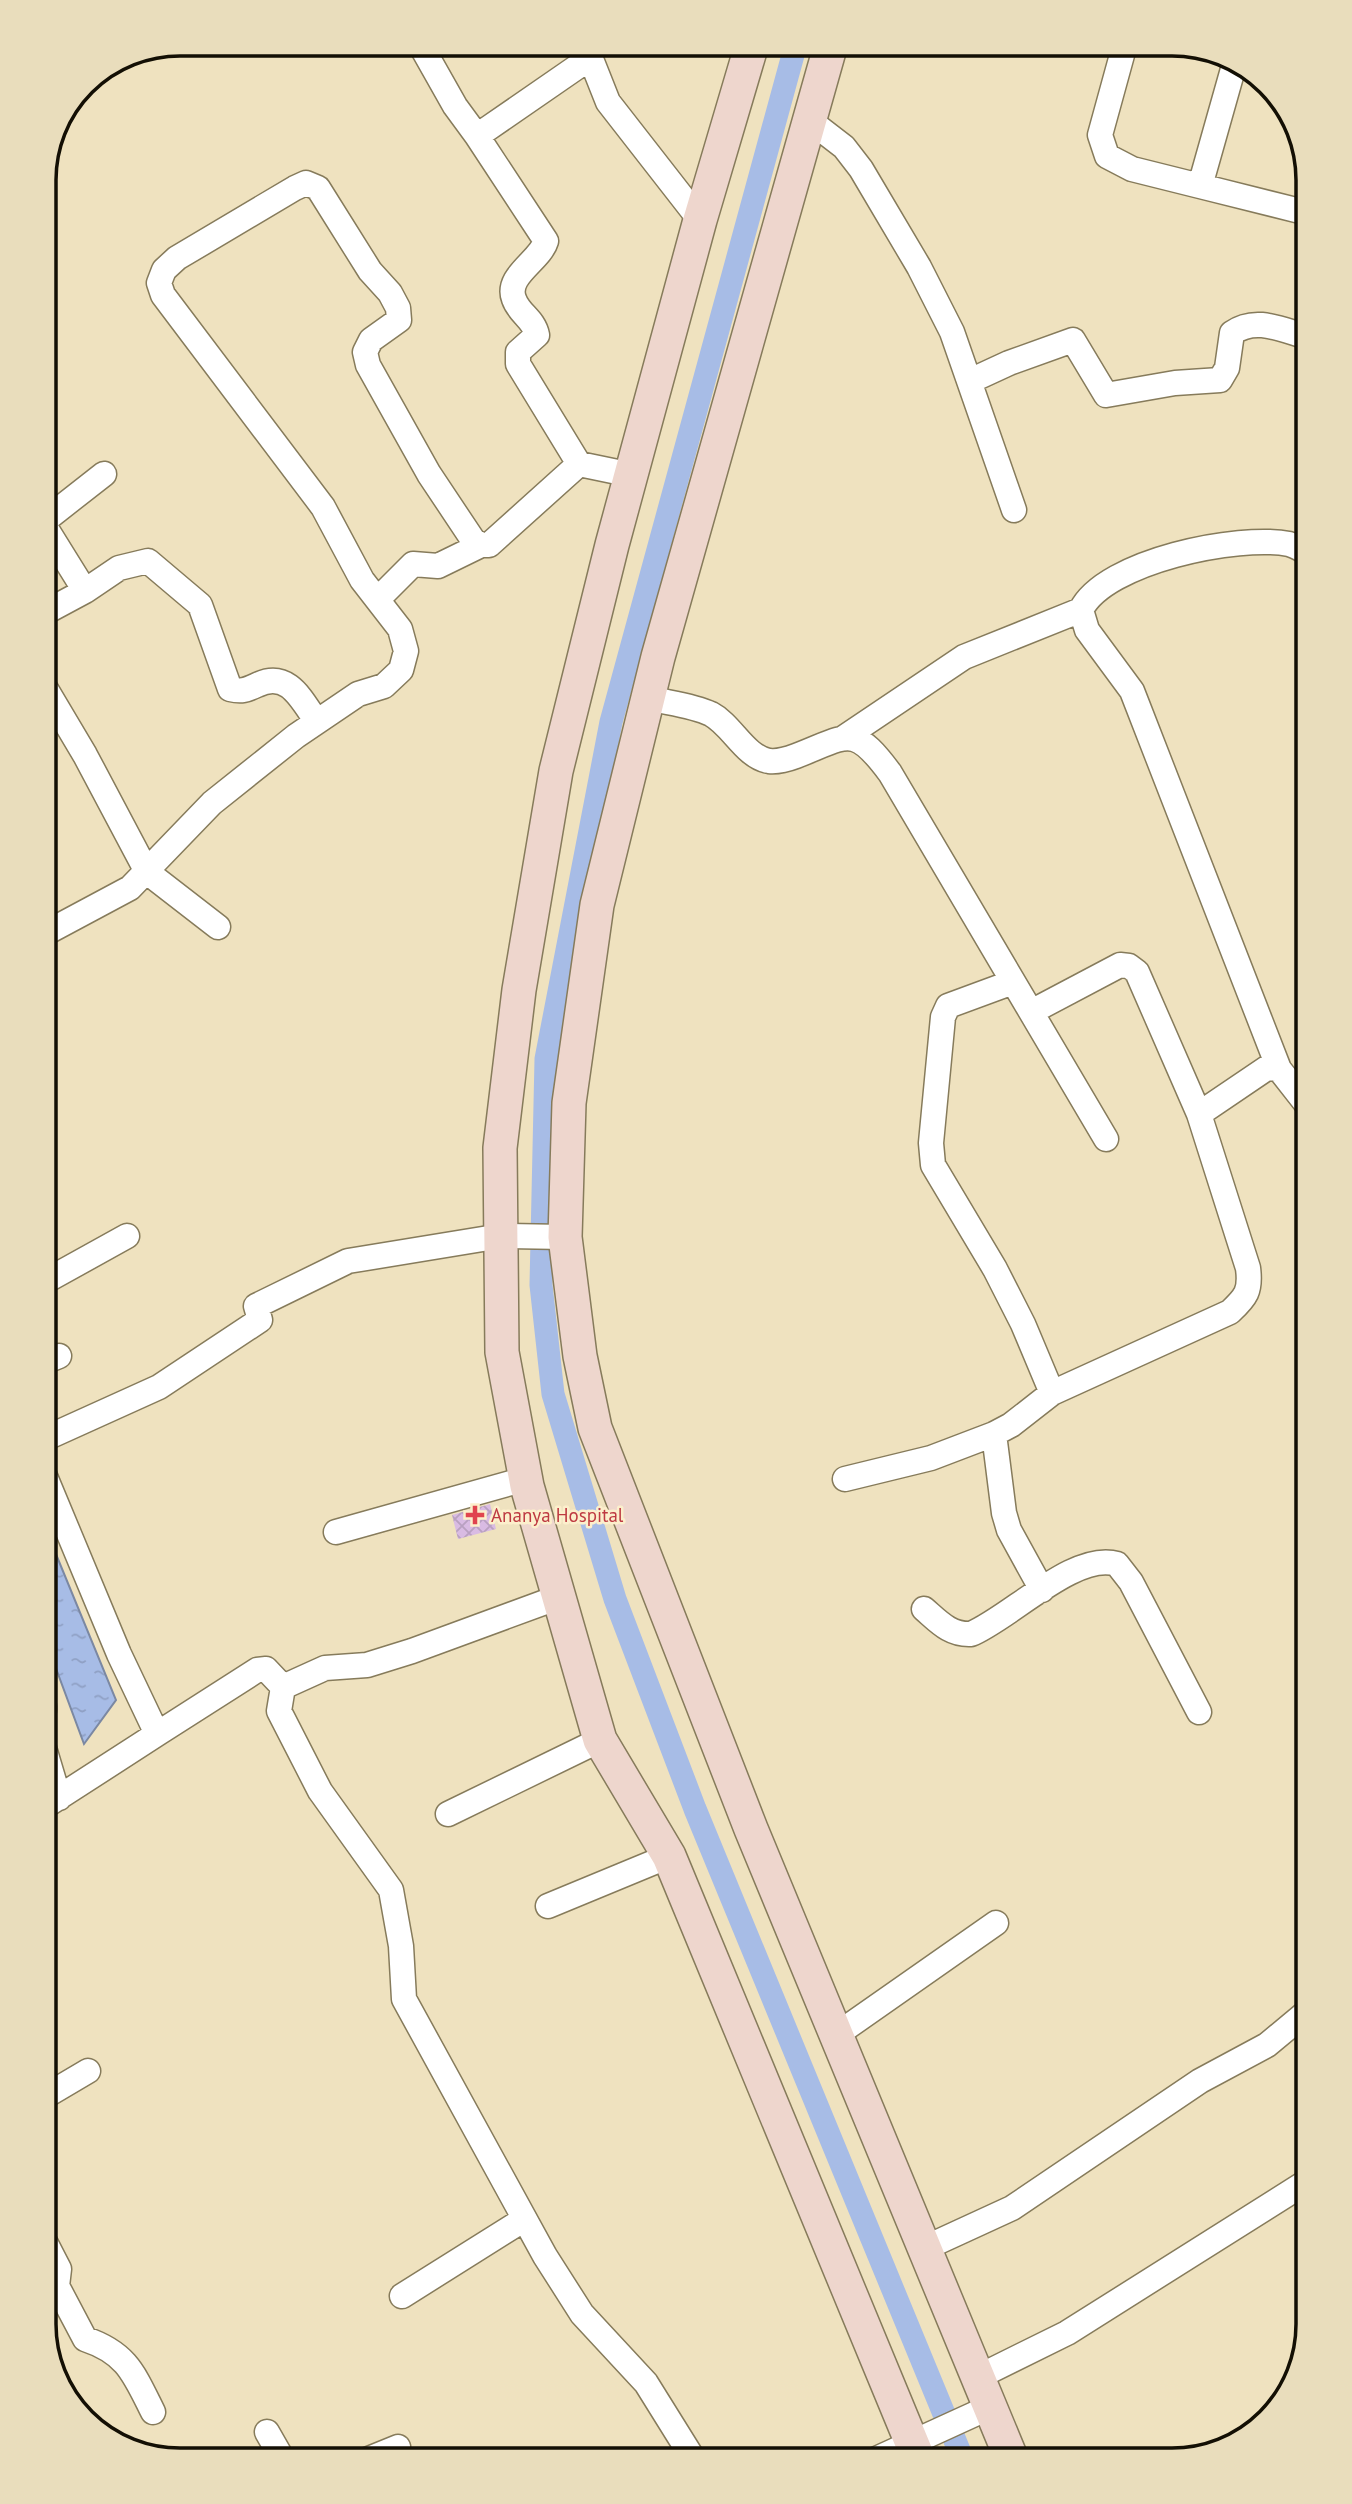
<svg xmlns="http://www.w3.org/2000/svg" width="1352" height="2504" viewBox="0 0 1352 2504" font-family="'PT Sans',sans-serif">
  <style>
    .water { fill: url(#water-ripples); stroke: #7b88a2; stroke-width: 2 }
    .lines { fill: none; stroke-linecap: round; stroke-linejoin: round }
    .canal { stroke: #a7bce6; stroke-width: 23 }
    .building { fill: url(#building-cross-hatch) }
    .street-casing { stroke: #867b5b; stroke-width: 27 }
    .secondary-casing { stroke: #867b5b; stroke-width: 36 }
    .street { stroke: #fff; stroke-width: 24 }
    .secondary { stroke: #eed6cd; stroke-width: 33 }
    .health-dot { fill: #e0444e; stroke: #fcefcc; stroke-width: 2.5 }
    .labels { text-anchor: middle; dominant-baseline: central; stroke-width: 5; stroke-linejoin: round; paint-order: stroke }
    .health-label { font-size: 19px; fill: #be3a42; stroke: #fcefcc; text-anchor: start }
    .rim { fill: none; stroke: #130f04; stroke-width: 3.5 }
  </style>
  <defs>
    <pattern id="water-ripples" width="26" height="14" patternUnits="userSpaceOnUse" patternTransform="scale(1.75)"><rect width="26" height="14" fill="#a7bce6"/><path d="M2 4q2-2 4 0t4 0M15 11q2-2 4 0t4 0" fill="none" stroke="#8fa0c4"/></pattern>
    <pattern id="building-cross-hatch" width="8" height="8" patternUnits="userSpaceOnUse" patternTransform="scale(1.75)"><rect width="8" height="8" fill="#d9bbe3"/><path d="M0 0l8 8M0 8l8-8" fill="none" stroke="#b9a0c1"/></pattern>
  </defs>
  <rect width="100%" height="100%" fill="#efe2bf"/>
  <path class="water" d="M44,1525L116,1700L84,1744L44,1636Z"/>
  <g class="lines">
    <path class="canal" d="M796,44L611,722L546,1059L541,1285L553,1394L615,1599L695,1809L963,2460"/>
  </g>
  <path class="building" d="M490,1504L496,1529L458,1539L452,1515Z"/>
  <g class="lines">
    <defs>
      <path id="street" d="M420,44L455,106L477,136
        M585,44L608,102L700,220
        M1125,44L1100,135L1107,156L1132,169L1200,186
        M590,58L477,136L546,241C540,261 505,276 514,299C519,314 534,319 537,335L518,352V364L579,464L632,475
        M1235,62L1200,186L1308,213
        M809,120L844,147L861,169L919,267L952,332L1014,510
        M970,381L1009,363L1073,340L1106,395L1175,383L1220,380L1227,368L1232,333C1256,316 1282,330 1308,337
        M44,521L104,474
        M44,525L85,591
        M378,599L413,564L438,566L481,545
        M44,613L85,591L119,568L148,561L200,605L230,689C242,692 246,690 257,685C288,670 301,699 317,722
        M44,686L85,755L147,872L218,927
        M648,698C668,703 692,705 711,714C732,725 745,757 769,761C777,762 788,759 796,756C848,736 853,723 890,773L1106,1139
        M845,737L964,657L1081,610
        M44,934L130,888L212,803L296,736L358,694L384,686L401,670L406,651L400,629L362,580L323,507L163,295L159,283L164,270L177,258L295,188L306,183L318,188L370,271L390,293L398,308L399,320L371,340L365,352L368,365L429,474L473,540L481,545H489L579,464
        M1013,982L948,1006L943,1017L931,1143L933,1165L995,1269L1023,1324L1052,1393
        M1279,1069L1132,691L1087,630L1081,610C1105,561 1239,534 1289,544C1296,546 1302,550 1308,553
        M1199,1114L1267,1068L1279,1069L1308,1106
        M44,1282L127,1236
        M44,1362L59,1356
        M994,1434L1004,1513L1009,1530L1042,1590
        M44,1439L159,1387L260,1320L256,1306L348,1261L501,1236L565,1237
        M845,1479L931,1458L994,1434L1011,1425L1052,1393L1230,1312C1246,1297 1251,1291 1248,1268L1199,1114L1137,972L1129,966L1120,965L1031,1012
        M336,1532L525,1479
        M924,1609C939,1622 950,1635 971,1634C1010,1618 1075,1551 1117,1564L1131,1582L1199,1712
        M283,1687L279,1711L320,1791L391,1890L401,1946L404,1999L545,2256L582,2314L646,2383L694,2460
        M44,1710V1706
        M157,1734L257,1670L266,1669L283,1687L325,1668L367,1665L412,1651L559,1597
        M44,1748L59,1798
        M44,1807L157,1734L119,1654L44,1474
        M448,1814L600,1740
        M548,1906L669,1856
        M836,2035L996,1923
        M44,2097L88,2071
        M44,2240L59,2269L57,2286L85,2339C127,2353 134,2374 153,2412
        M925,2248L1012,2208L1200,2081L1267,2045L1308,2011
        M402,2296L523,2220
        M978,2377L1067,2333L1308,2181
        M267,2432L283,2460
        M366,2460L398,2447
        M874,2460L990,2407"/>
      <path id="secondary" d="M752,44L700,220L612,545L556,771L519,990L500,1148L502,1352L527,1486L600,1740L669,1856L919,2460
        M831,44L658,657L597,905L569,1103L565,1237L580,1356L595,1428L751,1829L1012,2460"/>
    </defs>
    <use href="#street" class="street-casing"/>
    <use href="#secondary" class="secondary-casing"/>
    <use href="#street" class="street"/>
    <use href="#secondary" class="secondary"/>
  </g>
  <path class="health-dot" d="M471.5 1504.5h7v7h7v7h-7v7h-7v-7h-7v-7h7z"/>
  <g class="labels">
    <g class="health-label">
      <text x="491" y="1515">Ananya Hospital</text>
    </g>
  </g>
  <path d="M0 0H1352V2504H0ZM180 56H1172A124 124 0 0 1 1296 180V2324A124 124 0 0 1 1172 2448H180A124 124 0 0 1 56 2324V180A124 124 0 0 1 180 56Z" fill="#e9ddbc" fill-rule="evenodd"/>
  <path class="rim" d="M180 56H1172A124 124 0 0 1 1296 180V2324A124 124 0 0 1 1172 2448H180A124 124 0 0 1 56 2324V180A124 124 0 0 1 180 56Z"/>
</svg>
